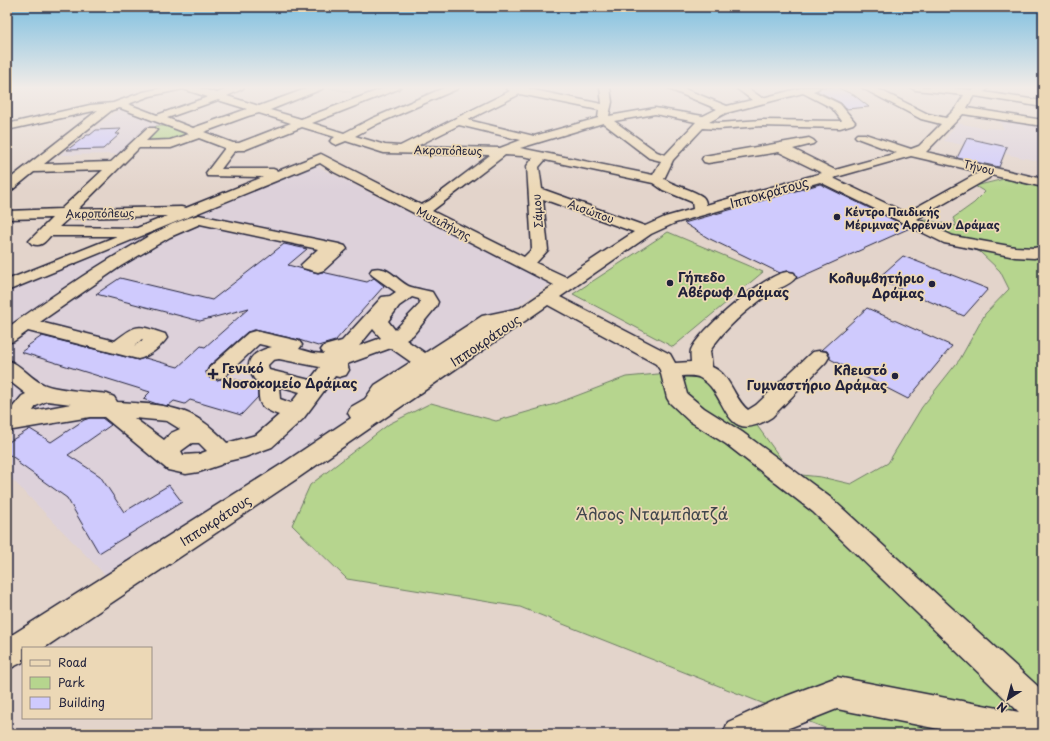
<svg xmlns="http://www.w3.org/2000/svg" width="1050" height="741" viewBox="0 0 1050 741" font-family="'Playpen Sans',sans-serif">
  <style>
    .built { fill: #ddd1da }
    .green { fill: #b6d58e; stroke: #6c7c64 }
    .building { fill: #cfcafd; stroke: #22223b }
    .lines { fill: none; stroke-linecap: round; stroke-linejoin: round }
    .minor-casing { stroke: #22223b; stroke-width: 3 }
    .path { stroke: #22223b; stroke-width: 1.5; stroke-dasharray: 0.5 1.5; stroke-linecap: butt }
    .minor { fill: #ecd8b6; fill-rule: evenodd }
    .poi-dot { fill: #22223b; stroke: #ecd8b6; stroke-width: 1.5 }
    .labels { text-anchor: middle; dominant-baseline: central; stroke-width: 3.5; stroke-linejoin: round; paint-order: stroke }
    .far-street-label { font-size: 11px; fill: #22223b; stroke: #ecd8b6 }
    .far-poi-label { font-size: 11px; font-weight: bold; fill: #22223b; stroke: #ecd8b6; text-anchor: start }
    .street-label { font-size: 13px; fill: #22223b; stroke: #ecd8b6 }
    .poi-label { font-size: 13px; font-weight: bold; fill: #22223b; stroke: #ecd8b6; text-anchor: start }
    .near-park-label { font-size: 16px; fill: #40464c; stroke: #ecd8b6 }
  </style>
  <rect width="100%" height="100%" fill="#e3d4cb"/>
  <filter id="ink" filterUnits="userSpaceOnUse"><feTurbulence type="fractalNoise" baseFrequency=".025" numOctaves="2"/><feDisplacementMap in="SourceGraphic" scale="8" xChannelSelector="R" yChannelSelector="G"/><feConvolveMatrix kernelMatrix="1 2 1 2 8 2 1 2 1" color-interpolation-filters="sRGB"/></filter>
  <g filter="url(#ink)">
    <path class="built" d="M120,108L162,124L158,129H146L118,154L60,155Z
      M998,120L1043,126V162L944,141L957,123L984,128L1004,129Z
      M313,164L550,284L298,456L110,580L7,474V291Z"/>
    <path class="green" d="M156,126H166L190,135L169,143H141Z
      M1004,179L1043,187V734H840L520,607L347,579L292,525L310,485L389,424L431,403L496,421L555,404L626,377L658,374L697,373L724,380L792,474L821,477L851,484L888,463L922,407L960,359L985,314L1009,289L1000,271L980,252L916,221L926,220L957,226L953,218L974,203L985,192L975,186Z
      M668,232L763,272L673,347L573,294Z"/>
    <path class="building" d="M821,87H836L854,95L869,107L846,109L841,103L817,91Z
      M121,129L116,134H120L103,149L67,150L87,135H90L96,130Z
      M967,138L1007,147L999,167L957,158Z
      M820,184L910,228L796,279L797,276L794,272L788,271L780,273L708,238L684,223Z
      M284,244L307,249L288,265L318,273L322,272L367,282L374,278L384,286L335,341L318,346L299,340L255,330L247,332L209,366L206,373L210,378L217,380L226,377L257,386L258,397L241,415L190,400L185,404L174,401L168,406L157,404L143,399L150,392L21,352L28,347H26L42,336L138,360L145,358L178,367L201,346L205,347L249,308L200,321L96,294L120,278L212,300Z
      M903,256L988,289L964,316L877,279Z
      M867,308L952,346L908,399L830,359V356L827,351L821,350Z
      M90,418H102L111,425L68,455L100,476L124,512L169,485L182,502L99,553L67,498L18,463L20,462L7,453V443L30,429L51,442L84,420Z"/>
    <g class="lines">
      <defs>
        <path id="minor" d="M167,87H196L217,93L232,87H244L242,89L227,96L259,106L311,87H324L322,89L270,110L301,119L387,87H400L398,89L312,123L344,133L371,119L446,87H459L457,89L379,123L355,136L385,145L400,146L510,91L507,89L509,87H531L529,89L602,104L600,87H610L612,102L609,116L655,108L703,116L717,109L669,89L667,87H680L727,106L752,100L735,87H746L762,98L805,87H820L818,89L813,91L840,104L855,122L853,124L840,128L762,126L718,129L703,128L673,160L664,179C675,186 694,190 703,197C705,199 706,202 706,205L822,173L779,152L708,163L704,162L702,159L704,156L809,138L813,140L815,142L813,144L793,149L835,170L897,153L857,138L855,136L857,134H865L911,149L919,146L941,124L921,119L864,89L862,87H874L928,114L946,118L956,108L964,95L916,90L913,89L911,87H942L973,90L978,87H989L984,92L1043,101V107L975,96L973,97L967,108L1043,120V126L963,114L926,152L1043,179V187L991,175L989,178L917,219L953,236L1015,247L1034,248L1043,246V256L1034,258L1015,257L944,243L820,182L675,223L651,234L560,297L670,354L675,363L691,362C691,359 690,354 691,350C698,331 767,272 788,272C788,272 794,273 794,273L796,277C791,285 778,288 770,293C748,309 724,328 710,351L712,367C731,375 733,398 748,410L756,405L812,352L819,351L826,352L829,357L826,362L772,417C722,449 729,393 700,378C695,375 688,376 682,376L687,394L704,408L742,432L831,498L1043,691V734H964L837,709L774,734H723L728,722L776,700L837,677L1019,712L813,512L726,444L688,420L670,403L667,398L660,370L656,364L548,305L298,478L44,648H23V662L7,670V638L282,464L351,418L348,413L351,407L365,399L375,385L411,362L391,348L347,364L349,370L346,375L339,377L335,376L303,419L272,447L245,457L228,461L220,465L199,472L186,474L168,470L104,417H90L7,431V414L22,396L26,394L7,379V360C21,364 29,378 43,384C55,390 91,392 107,394L114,397L117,402C166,405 192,405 227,443L256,435L279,415C256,406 260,405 258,381L255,380C241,361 253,352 272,347L259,344L224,377L217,379L210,377L207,372L210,367L248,333L255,331L299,341L302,345L299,349L313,353L324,354L321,350L324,346L342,341L382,297L390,296L396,292L372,275L370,272L372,269C389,264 397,282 411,287C417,289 425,290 432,292L438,302L436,307L413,335L406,340L425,353L482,316L520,308L554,285L334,172L320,163L7,291V280L117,236H50C44,243 41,247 32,244L29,241L52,218L7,219V211L61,209L103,170L34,172L12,190L7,191V181L98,110L7,130V124L90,105L113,103L143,92ZM183,89L208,97L157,115L128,104L150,96ZM803,93L832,108L842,121L762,120L718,123L709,122L726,113ZM520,94L599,110L598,118L534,136L468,120ZM218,100L247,109L193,128L167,118ZM120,108L189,134L170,140L146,141L157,130L155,128H147L111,162L44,164L112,110ZM259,113L291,123L239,143H233L204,132L248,116ZM655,114L696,122L665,155L657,152L614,121ZM603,123L649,158L661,161L653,175L520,148ZM459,125L521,140L500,148L417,146ZM302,127L335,137L330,141L332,143L336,145L346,141L384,153L490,155L429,201L421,205L321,154L278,171L273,169H221L233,153L237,150H244ZM199,138L225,148L206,173L207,176L263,177L186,208L181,207L78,209L139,148H171ZM505,155L522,156L533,158L527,166L532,249L524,257L432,211ZM911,156L980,172L906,213L833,178ZM545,160L653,183L663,190L692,202L693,209L665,217L645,226L542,189L539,167ZM543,199L634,232L566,277L536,263L548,250ZM167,216L137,228L59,227L69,218ZM412,297L419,299L420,302L419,305L395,330L388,321L399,306ZM373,329L381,338L359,346ZM279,359L320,367L310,380L269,370L268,365L273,360ZM279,386L300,392L291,403L280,399ZM47,401L71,404L33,411L36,406ZM134,418L167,421L180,429L171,433L164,440ZM192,443H199L207,451L199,454L183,455L181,451Z
          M199,215L339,244L345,246L347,249L324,270L318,272L303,268L301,265L318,249L200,224L170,237L121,266L40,322L115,341C138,323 137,325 165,334L167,338C161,347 148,357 138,359L28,331L14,341L7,343V328C47,300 87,272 130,247C152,234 174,221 199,215ZM142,339L143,340L134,346Z"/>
      </defs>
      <use href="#minor" class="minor-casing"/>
      <path class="path" d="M330,88L351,92"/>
      <use href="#minor" class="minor"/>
    </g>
  </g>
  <linearGradient id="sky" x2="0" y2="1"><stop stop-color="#7dbfe0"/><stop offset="0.46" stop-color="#f2ece8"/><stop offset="1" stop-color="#f2ece8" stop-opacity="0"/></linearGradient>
  <rect width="1050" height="190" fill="url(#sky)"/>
  <g class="poi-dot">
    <circle cx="837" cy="217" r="4"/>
    <circle cx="670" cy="283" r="4"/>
    <circle cx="932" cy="284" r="4"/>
    <path d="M211 368h4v4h4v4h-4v4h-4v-4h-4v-4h4z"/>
    <circle cx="895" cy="376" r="4"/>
  </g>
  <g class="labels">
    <g class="far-street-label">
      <text transform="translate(448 150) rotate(1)">Ακροπόλεως</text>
      <text transform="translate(979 167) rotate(13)">Τήνου</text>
      <text transform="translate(537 211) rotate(-94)">Σάμου</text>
      <text transform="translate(591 211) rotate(20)">Αισώπου</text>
      <text transform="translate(100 213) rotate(-1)">Ακροπόλεως</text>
      <text transform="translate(444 223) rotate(27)">Μυτιλήνης</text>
    </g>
    <g class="far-poi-label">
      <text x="845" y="211">Κέντρο Παιδικής<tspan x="845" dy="13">Μέριμνας Αρρένων Δράμας</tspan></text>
    </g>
    <g class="street-label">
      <text transform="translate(769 192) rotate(-16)">Ιπποκράτους</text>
      <text transform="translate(485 340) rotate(-34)">Ιπποκράτους</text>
      <text transform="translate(215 520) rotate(-33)">Ιπποκράτους</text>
    </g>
    <g class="poi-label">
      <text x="678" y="276">Γήπεδο<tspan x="678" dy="15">Αβέρωφ Δράμας</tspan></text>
      <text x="924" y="277" text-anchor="end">Κολυμβητήριο<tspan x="924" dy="15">Δράμας</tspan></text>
      <text x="222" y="367">Γενικό<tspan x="222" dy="15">Νοσοκομείο Δράμας</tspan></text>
      <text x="887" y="369" text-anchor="end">Κλειστό<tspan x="887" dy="15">Γυμναστήριο Δράμας</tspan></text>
    </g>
    <g class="near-park-label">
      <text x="652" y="513">Άλσος Νταμπλατζά</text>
    </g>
  </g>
  <rect width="1050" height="741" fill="none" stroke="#ecd8b6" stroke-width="24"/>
  <rect x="12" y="12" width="1026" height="717" fill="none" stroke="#22223b" stroke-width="1.5" filter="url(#ink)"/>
  <rect x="22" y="647" width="130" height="72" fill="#ecd8b6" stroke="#9b8f85"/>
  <rect x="30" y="660" width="20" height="6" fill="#ecd8b6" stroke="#9b8f85"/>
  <text x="58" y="667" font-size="12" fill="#22223b">Road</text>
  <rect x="30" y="677" width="20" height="12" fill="#b6d58e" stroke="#9b8f85"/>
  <text x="58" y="687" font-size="12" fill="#22223b">Park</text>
  <rect x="30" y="697" width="20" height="12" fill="#cfcafd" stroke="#9b8f85"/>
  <text x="58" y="707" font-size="12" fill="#22223b">Building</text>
  <g transform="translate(1008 699) rotate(216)" stroke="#ecd8b6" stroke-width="3" paint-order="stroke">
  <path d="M0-3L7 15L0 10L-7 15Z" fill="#22223b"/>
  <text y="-6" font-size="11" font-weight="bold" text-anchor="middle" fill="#22223b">N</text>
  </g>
</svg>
